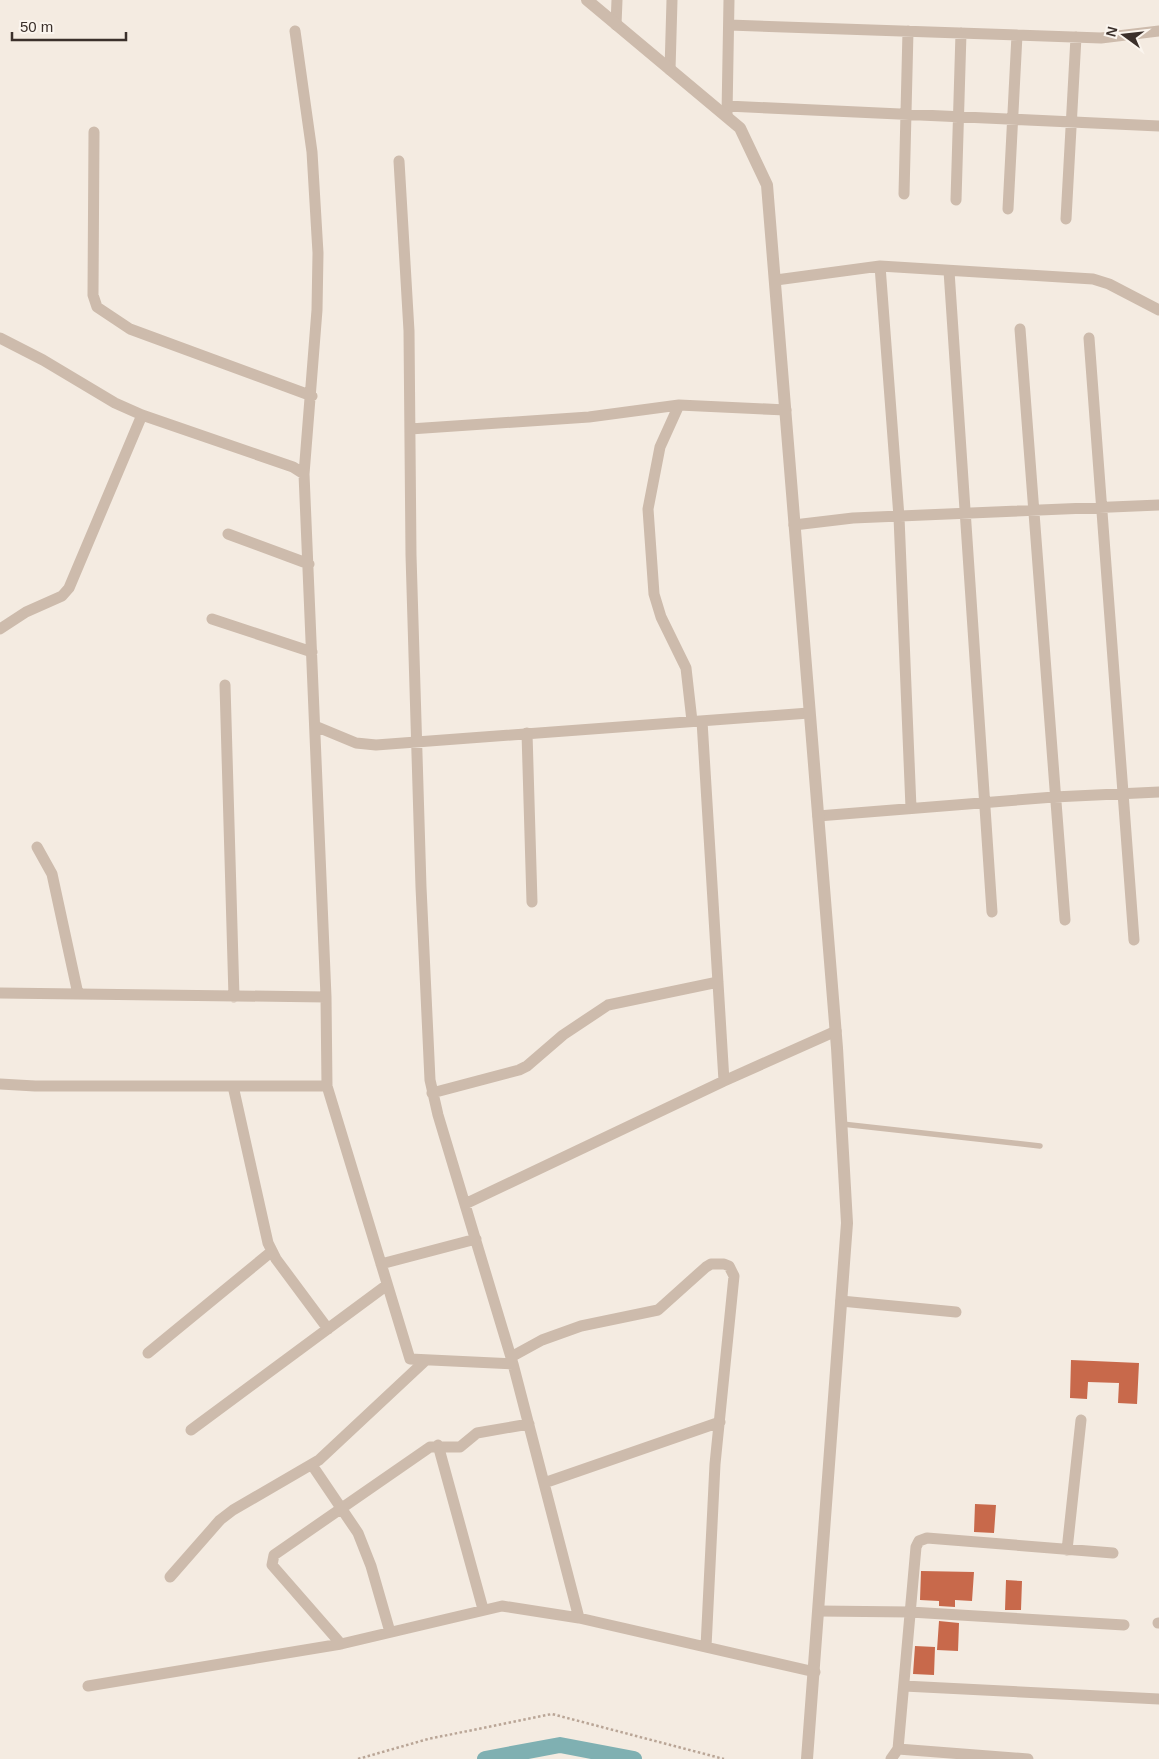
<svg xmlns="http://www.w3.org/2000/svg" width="1159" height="1759" viewBox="0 0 1159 1759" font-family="Arial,sans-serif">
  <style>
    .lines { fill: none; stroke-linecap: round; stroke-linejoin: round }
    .canal { stroke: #7fb0b2; stroke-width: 16 }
    .building { fill: #c8694b }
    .path { stroke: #b9a596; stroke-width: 2.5; stroke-dasharray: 2.5 2.5; stroke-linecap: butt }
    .service { stroke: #cdbbac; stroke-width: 5.5 }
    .minor { stroke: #cdbbac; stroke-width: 11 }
    .tertiary { stroke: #cdbbac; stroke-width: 12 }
  </style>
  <rect width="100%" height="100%" fill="#f4ebe1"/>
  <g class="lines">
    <path class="canal" d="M485,1759L560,1745L634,1759"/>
  </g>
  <path class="building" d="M1071,1360L1139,1363L1137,1404L1118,1403L1119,1383L1088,1382L1087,1399L1070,1398Z
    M975,1504L996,1505L994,1533L974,1532Z
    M921,1571L974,1572L972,1601L955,1600V1607L939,1606V1601L920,1600Z
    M1006,1580L1022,1581L1021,1610H1005Z
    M939,1621L959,1623L958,1651L937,1650Z
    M915,1646L935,1647L934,1675L913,1674Z"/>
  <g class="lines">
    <path class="path" d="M358,1759L428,1739L552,1714L724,1759"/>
    <path class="service" d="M842,1124L1040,1146"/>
    <path class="minor" d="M616,25L617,0
      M729,25L1101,38L1159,31
      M295,31L312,152L318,253L317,310L304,474L326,997L327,1086L410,1359L513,1364L579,1618L815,1672
      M670,70L672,0
      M727,106L1159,126
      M727,114L729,0
      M94,132L93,295L97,307L130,329L312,396
      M399,161L409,331L411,555L421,887L430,1080L438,1115L513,1364
      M904,194L908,31
      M956,200L961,33
      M1008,209L1017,35
      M1066,219L1076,37
      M880,266L899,517L911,808
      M949,271L992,912
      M776,280L880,266L1093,279L1109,284L1159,310
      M1020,329L1065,920
      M0,338L43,360L115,403L142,415L293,467L304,474
      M1089,338L1134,940
      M679,405L660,447L648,509L654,594L661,617L686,668L692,721
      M410,429L589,417L679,405L786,410
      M794,525L853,518L1159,505
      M228,534L309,564
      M212,619L312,652
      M0,629L26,612L62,596L69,588L142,415
      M225,685L234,997
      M702,721L724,1081
      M315,726L356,743L376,745L809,713
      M527,733L532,902
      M818,816L1054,797L1159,792
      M37,847L52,874L78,994
      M0,993L326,997
      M0,1084L35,1086H327
      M233,1086L268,1243L276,1259L328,1329
      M432,1093L519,1070L527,1066L563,1035L608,1005L718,982
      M465,1204L724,1081L836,1031
      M381,1264L476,1239
      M841,1301L956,1312
      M148,1353L271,1252
      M511,1357L542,1340L581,1326L658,1310L706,1267L711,1264H724L729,1266L734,1276L715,1464L706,1647
      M191,1430L387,1285
      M438,1445L483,1609
      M312,1465L358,1533L371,1566L390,1632
      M544,1483L720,1422
      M1067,1550L1081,1420
      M170,1577L220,1520L233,1510L319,1460L426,1360
      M819,1611L910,1612L1124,1625
      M1158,1623H1159
      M341,1644L272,1565L274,1555L430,1447H460L477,1433L529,1424
      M88,1686L341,1644L502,1606L579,1618
      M904,1686L1159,1699
      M898,1749L1028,1759
      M891,1759L898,1749L916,1547L919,1541L927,1538L1113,1553"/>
    <path class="tertiary" d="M587,0L740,128L767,185L837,1048L847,1223L807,1759"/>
  </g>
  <g transform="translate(1124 35) rotate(285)" stroke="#fbf5ee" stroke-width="4" paint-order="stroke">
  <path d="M0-4L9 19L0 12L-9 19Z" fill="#3b302b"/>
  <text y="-8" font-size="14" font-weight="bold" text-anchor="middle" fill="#3b302b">N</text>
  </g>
  <path d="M12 32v8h114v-8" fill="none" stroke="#3b302b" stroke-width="2.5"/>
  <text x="20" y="32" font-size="15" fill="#3b302b" stroke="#fbf5ee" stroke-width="4" paint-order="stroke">50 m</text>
</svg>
